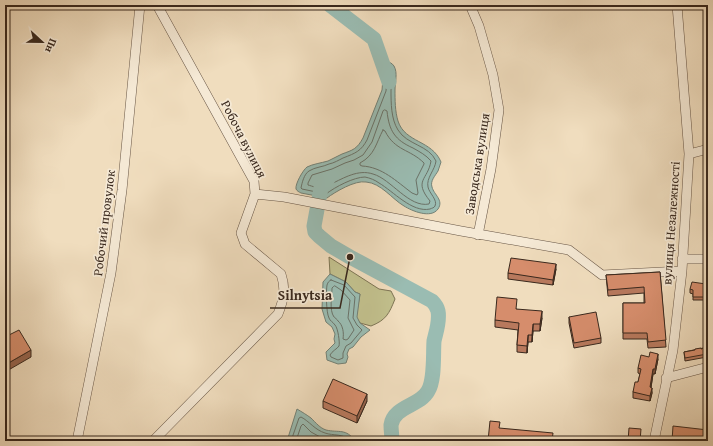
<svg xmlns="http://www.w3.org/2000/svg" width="713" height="446" viewBox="0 0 713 446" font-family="'Gentium Book Plus',serif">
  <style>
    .green { fill: #c1bf8c; stroke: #7d7454 }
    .water { fill: #9abcb2; stroke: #738176 }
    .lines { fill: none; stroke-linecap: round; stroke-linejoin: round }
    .shore { stroke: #6a7268; stroke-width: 1 }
    .river { stroke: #9abcb2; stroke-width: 15 }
    .minor-casing { stroke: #675545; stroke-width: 10 }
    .minor { stroke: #f5e9d5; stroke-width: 9 }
    .wall { fill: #b8795d; stroke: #39281d }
    .shaded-wall { fill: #96634c; stroke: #39281d }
    .building { fill: #d68d6c; stroke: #39281d }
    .labels { text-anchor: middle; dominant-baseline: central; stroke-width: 3.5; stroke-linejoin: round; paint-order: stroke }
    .street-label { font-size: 13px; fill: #39281d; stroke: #f5e9d5 }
    .leader { fill: none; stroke: #39281d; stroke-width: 1.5 }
    .callout-dot { fill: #39281d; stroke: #f5e9d5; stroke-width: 1.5 }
    .callout-label { font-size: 14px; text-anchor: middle; font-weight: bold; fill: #39281d; stroke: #f5e9d5; stroke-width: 3.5; stroke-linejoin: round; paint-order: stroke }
  </style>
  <rect width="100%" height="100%" fill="#f0ddbe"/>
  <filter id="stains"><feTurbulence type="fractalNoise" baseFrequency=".005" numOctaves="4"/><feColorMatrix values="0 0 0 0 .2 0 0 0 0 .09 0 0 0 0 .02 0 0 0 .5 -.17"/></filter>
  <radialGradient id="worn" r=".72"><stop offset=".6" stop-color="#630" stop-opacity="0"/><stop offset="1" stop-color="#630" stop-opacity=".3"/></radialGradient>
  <path class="green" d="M329,257L379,289L391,291L395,299C389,314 386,320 371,326L360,323L356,317L360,294L355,292L346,282L330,274Z"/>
  <path class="water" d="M386,61C389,62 392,63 394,66C398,73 395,82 395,90C395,100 395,111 398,121C405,143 432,140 441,162C440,165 439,168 438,171C435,176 430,181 432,187C434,195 444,200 438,209C431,219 412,211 404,206C392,199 381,183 366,182C355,180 335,192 327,198L301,193C299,192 297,191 296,189C295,184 303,170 307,167C313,164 321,163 328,161C333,159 337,156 342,154C353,150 357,149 363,138L382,90L383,78L380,66L381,63Z
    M330,274L346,282L355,292L360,294L357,317L360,323L370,330L361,337L353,347L349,349L347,354L348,357L346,363L338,364L327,360L326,352L335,343L334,339L335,334L332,327L326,322L322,309L323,282Z
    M297,409C302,412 307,415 311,418C316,423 320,428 326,430C339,433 346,428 355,441H287Z"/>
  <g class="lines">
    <path class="shore" d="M387,66L391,69C393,76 391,83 391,90C391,103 391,119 398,130C407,145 429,145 436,161C435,170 426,178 428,187C429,193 438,200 435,206C434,208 432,208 430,209C412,213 393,191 379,183C375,180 370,178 365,177C354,177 335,187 326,194L302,189L301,188C302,183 304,174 309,171C315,167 323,167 329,164C334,163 339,160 343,158C356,153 361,151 367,140L386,91L387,78L385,68Z
      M385,110L387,111C389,131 395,140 413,148C420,152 426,155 431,161C428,180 413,180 430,201L429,204C409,208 391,179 373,174C358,169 344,178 331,184C329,186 326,188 323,188C319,189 312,186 308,185V183L312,175L332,169L345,163L354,160L363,155L372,142L383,111Z
      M383,130L385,131C395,151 410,149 424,163V164L416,180L418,193L417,195L412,193C396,181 382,167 362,166L360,165V163C375,155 376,143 383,130Z
      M331,280L344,285L355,297L353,318L357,325L362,330L351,343L346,346L343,353V358L338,360L331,357L330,355C332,351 337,349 339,346C340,343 338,328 335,325C333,322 330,321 329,318C326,312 326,291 327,285C328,282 329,281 331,280Z
      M335,286L341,290L350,300L348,318L354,330L348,339L346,340L343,339C344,333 343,325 338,321C338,320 334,317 334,317C329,310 332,296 332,288L333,287Z
      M291,441L299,418L301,417C309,421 315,430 325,433C333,436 344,433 350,441
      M296,441L301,426L303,424L311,432L322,438L341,441"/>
    <path class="river" d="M330,5L374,39L389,82
      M328,179L321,188L314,226L315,232L319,236L331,246L350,257L432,301C435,304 437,306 438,311C440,321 436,332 434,341C433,354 435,380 428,391C420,406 394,406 391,425C391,430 392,436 392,441"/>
    <defs>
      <path id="minor" d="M470,5L479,26L493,75L499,110L491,169L478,235
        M689,154L708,149
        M255,194L284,197L461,231L569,250L602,275L682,271
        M682,259H708
        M666,378L708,367
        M77,441L111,273L122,190L140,5
        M153,441L278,314C284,299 286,289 281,274L245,244L241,233L255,194L254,181L157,5
        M654,441L673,350L682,271L685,221L689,154L677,5"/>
    </defs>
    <use href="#minor" class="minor-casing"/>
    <use href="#minor" class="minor"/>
  </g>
  <path class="wall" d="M556,269L553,285L508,279V273Z
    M660,272L666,347L648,348L647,339H623V303H644V293L608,296L606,275Z
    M706,287L704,300H693V294L690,293V289Z
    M516,309L542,318L540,331H533L532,342H528L527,353L517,352V345L518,330L495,327V320Z
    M569,317L601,338V343L574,348L569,323Z
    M708,347V360L707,357L685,361L684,352Z
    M658,359L655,374H653L651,388L652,393L650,401L633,398V392L638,382L640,374L638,373V368Z
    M323,401H367L357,423L323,408Z"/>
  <path class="shaded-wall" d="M556,264V269L553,285V280Z
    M706,284V287L704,300V297Z
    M542,311V318L540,331V324Z
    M533,324V331L532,342V335Z
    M528,335V342L527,353V346Z
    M31,350V357L5,372V365Z
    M658,354V359L655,374V369Z
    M653,369V374L650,393V387Z
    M652,388V393L650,401V396Z
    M367,394V401L357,423V416Z"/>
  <path class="building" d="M511,258L556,264L553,280L508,273Z
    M660,272L666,340L648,342L647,333H623V303H645L644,287L608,290L606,275Z
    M692,282L706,284L704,297H693V290L690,289Z
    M497,297L517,299L516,309L542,311L540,324H533L532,335H528L527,346L517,345L519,323L495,320Z
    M708,308V318H707Z
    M596,312L601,338L574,343L569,317Z
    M19,330L31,350L5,365V337Z
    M708,347V356L707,354L685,358L684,352L695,350V349L701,348V349Z
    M650,352L658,354L655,369H653L650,387L652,388L650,396L633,392L635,382H638L641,369L638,368L641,355L649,357Z
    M333,379L367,394L357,416L323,401Z
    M490,421L500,422L499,428L553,433L552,441H488Z
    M673,426L708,430V441H672Z
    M629,428L641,429L640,441H628Z"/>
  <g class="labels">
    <g class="street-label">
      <text transform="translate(244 139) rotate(63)">Робоча вулиця</text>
      <text transform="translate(477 164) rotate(-81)">Заводська вулиця</text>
      <text transform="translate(104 223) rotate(-83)">Робочий провулок</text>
      <text transform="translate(671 223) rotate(-86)">вулиця Незалежності</text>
    </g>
  </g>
  <path class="leader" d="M350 257L340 308H270"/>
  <circle class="callout-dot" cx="350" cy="257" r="4"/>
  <g class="callout-label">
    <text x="305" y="300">Silnytsia</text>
  </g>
  <rect width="713" height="446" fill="none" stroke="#f0ddbe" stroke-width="20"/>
  <rect x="6" y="6" width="701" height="434" fill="none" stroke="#39281d" stroke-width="2"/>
  <rect x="10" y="10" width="693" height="426" fill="none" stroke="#39281d"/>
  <g transform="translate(42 42) rotate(112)" stroke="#f5e9d5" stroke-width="3" paint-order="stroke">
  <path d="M0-3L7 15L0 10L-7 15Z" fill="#39281d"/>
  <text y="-6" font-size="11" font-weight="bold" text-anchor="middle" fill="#39281d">Пн</text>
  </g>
  <rect width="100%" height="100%" filter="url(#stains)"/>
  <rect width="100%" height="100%" fill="url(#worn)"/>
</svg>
